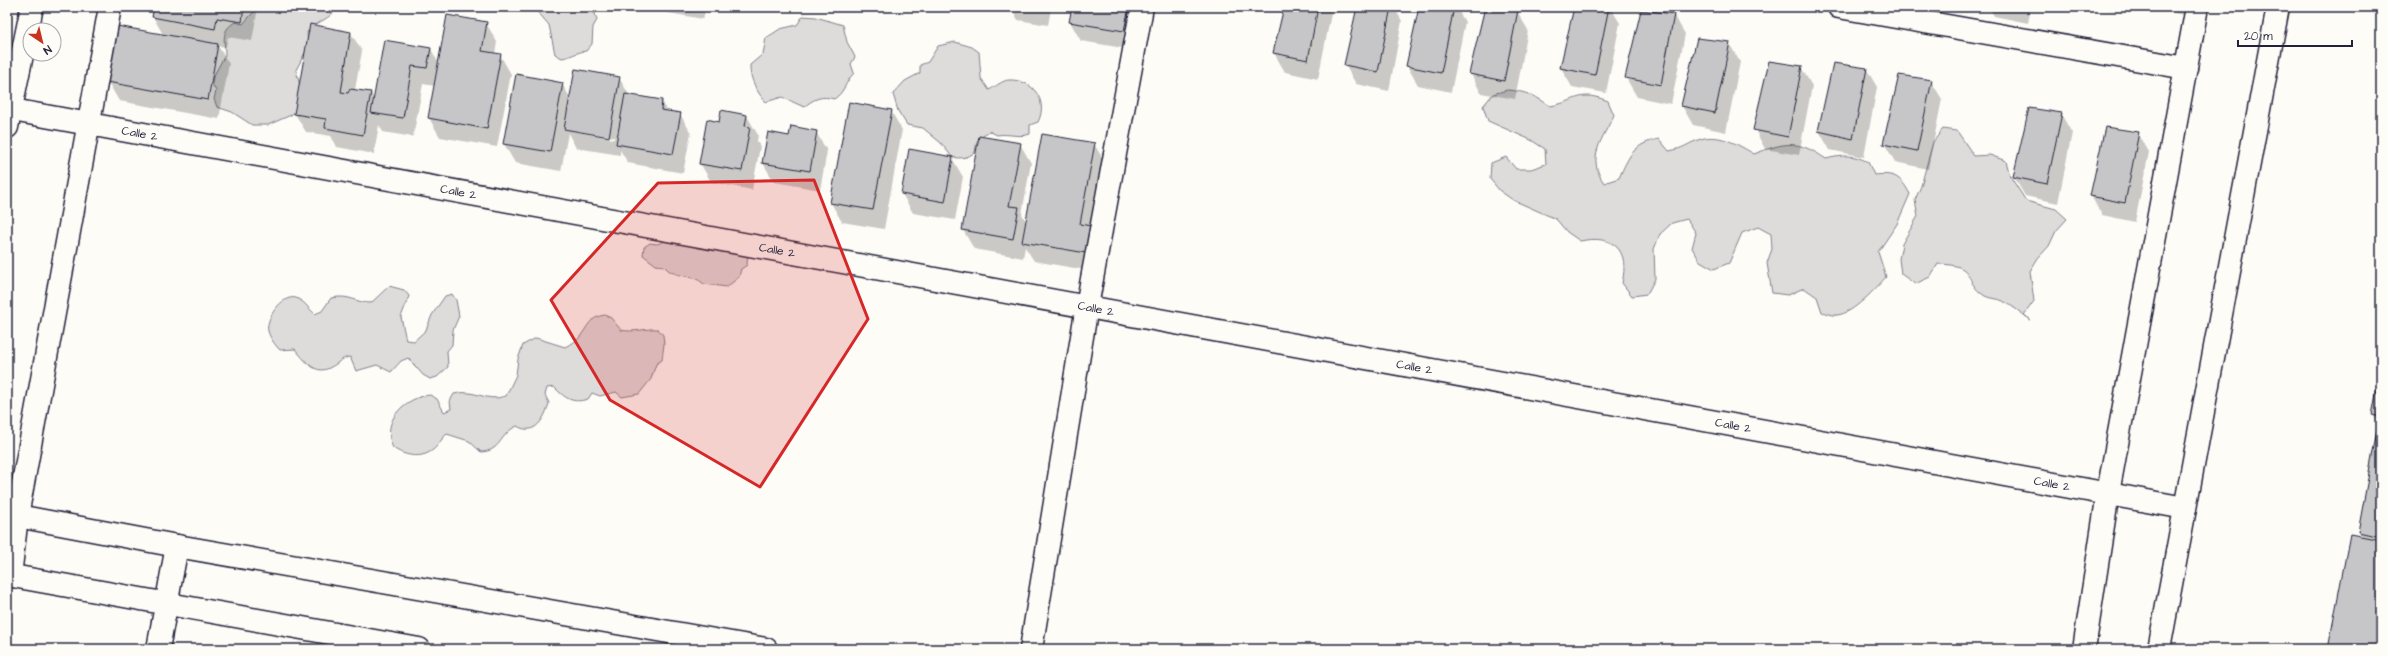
<svg xmlns="http://www.w3.org/2000/svg" width="2388" height="656" viewBox="0 0 2388 656" font-family="'Architects Daughter',sans-serif">
  <style>
    .green { fill: #dddcdb; stroke: #807f8b }
    .shadow { fill: #0003; fill-rule: evenodd }
    .building { fill: #c6c6c8; stroke: #22223b }
    .lines { fill: none; stroke-linecap: round; stroke-linejoin: round }
    .street-casing { stroke: #22223b; stroke-width: 25 }
    .street { stroke: #fdfcf7; stroke-width: 22 }
    .marked { fill: #d62828; fill-opacity: 0.2; stroke: #d62828; stroke-width: 3; stroke-linejoin: round }
    .labels { text-anchor: middle; dominant-baseline: central; stroke-width: 3; stroke-linejoin: round; paint-order: stroke }
    .street-label { font-size: 12px; fill: #22223b; stroke: #fdfcf7 }
  </style>
  <rect width="100%" height="100%" fill="#fdfcf7"/>
  <filter id="ink" filterUnits="userSpaceOnUse"><feTurbulence type="fractalNoise" baseFrequency=".025" numOctaves="2"/><feDisplacementMap in="SourceGraphic" scale="8" xChannelSelector="R" yChannelSelector="G"/><feConvolveMatrix kernelMatrix="1 2 1 2 8 2 1 2 1" color-interpolation-filters="sRGB"/></filter>
  <g filter="url(#ink)">
    <path class="green" d="M258,7H337C332,19 315,22 307,32L308,47L296,70L300,86L297,110L291,115L268,125H252L232,112L217,107L214,99L216,91L212,84L213,77L225,55C225,41 220,31 235,22L243,24Z
      M537,7H593L597,20L593,27L592,44L586,51C576,52 571,57 562,58L555,54L549,25L538,12Z
      M803,16L816,17L843,25L847,42L855,57L851,64L854,73C845,82 845,92 834,99C822,95 813,99 804,107L782,97L766,102C757,93 749,77 750,65L763,54L766,38L780,29L797,25Z
      M955,42L972,47L979,52L981,78L989,90C995,87 1003,80 1009,80C1032,79 1049,100 1038,122L1030,125V134C1019,138 1009,133 997,135L989,131L977,141L975,152C968,158 961,159 952,157L941,143L923,128L907,125L898,111L893,94L905,81L920,73V65L928,62L938,46Z
      M1507,90C1525,91 1536,96 1550,106C1577,102 1578,89 1608,101L1614,115C1602,140 1586,157 1604,183L1619,178C1629,156 1633,144 1659,139L1669,151C1685,148 1685,145 1698,140C1718,132 1737,144 1754,154C1785,142 1797,139 1826,159C1842,155 1853,154 1868,162L1874,175C1895,173 1900,176 1910,194L1897,224L1878,252L1886,277C1876,288 1853,314 1837,315C1832,316 1826,313 1822,312L1817,297L1804,288L1788,295L1772,293L1767,263L1772,249L1771,234L1758,227L1742,233L1729,263L1714,269L1700,261L1692,248L1696,233L1687,219L1672,223L1660,234L1654,249L1655,279L1647,294L1632,296L1622,283C1630,250 1614,234 1580,241L1567,232L1556,219L1513,200L1500,191L1490,179L1491,163L1506,157L1516,169H1531L1546,164L1545,149L1531,140L1488,121L1483,106L1493,94Z
      M1943,129L1957,131L1974,156L1990,155L2006,161L2010,176L2026,201L2056,209L2067,219L2056,231L2049,246L2038,258L2030,271L2034,301L2024,315L2031,320C2022,314 2013,306 2003,301C1998,298 1990,299 1985,296C1961,281 1980,265 1938,264L1930,277L1915,284L1901,274L1899,259L1902,244L1918,216L1915,200L1921,186L1933,142Z
      M671,239L748,248L747,265L741,269L739,277L727,287L704,284C693,273 674,279 664,266L656,265L643,255L644,247L650,243L657,244Z
      M389,286L404,290L409,296L401,317L406,340L414,341L426,330L432,315L445,296L452,294L456,300L459,316L453,330L452,345L447,351L448,367L437,377L430,379L423,375L408,358L401,361L391,372L377,365L356,371L350,357C341,358 339,363 331,367C315,377 304,359 295,349L280,350C275,345 270,338 268,331C265,319 282,294 296,298C303,300 309,309 315,314L322,311L331,298C351,294 355,303 371,303Z
      M605,315L611,318L621,330C634,333 645,328 658,329L663,335L664,344L662,360L656,364L651,379L639,394L622,397L616,392L600,396L592,393L588,399C572,404 565,398 554,387L547,388L545,395L549,403C545,418 535,437 517,426C499,434 502,451 481,452L469,441L447,434C442,438 440,442 437,446C425,460 406,457 393,448C380,421 405,397 430,395L437,399L444,412L451,409L450,401L454,394C475,388 485,403 506,396L516,375L518,359L523,345L536,338L565,347C570,344 576,342 579,338C588,327 589,317 605,315Z"/>
    <path class="shadow" d="M155,7H258L252,41L228,37L226,47L218,46L229,64L219,119L119,101L108,82L164,36L153,17Z
      M655,7H706L703,19L657,11Z
      M1011,7H1064L1063,11L1051,9L1048,25L1018,20Z
      M1073,7H1143L1135,50L1081,41L1070,22Z
      M1285,7H1331L1332,9L1318,79L1285,72L1274,53Z
      M1358,7H1394L1402,21L1389,91L1356,84L1345,65Z
      M1420,7H1456L1465,22L1451,92L1418,85L1407,66Z
      M1486,7L1517,11L1528,30L1515,99L1481,93L1471,74Z
      M1575,7H1610L1620,23L1606,93L1572,87L1561,68Z
      M1989,7H2031L2028,23L1994,16Z
      M2097,7H2118L2117,11Z
      M2149,7H2184L2183,15Z
      M1674,15L1685,34L1671,104L1637,97L1626,78Z
      M486,23L497,42L495,54L500,55L511,74L497,147L440,137L429,118L435,86L423,84L413,137L383,132L379,125L374,154L337,147L331,136L306,132L295,114L351,33L362,51L355,90L371,93L375,100L385,41L431,49L439,64Z
      M1729,43L1740,62L1726,132L1693,125L1682,106Z
      M1834,64L1866,68L1877,87L1864,157L1830,150L1819,131Z
      M1801,67L1812,86L1799,155L1765,149L1755,130Z
      M619,78L630,96L662,101L668,112L680,114L691,133L683,173L628,163L620,150V155L576,148L568,133L561,171L515,163L504,144L562,84L571,99ZM578,130L614,137V139L578,132Z
      M1931,81L1942,99L1928,169L1895,162L1884,143Z
      M891,111L902,130L884,229L842,222L831,203Z
      M2061,114L2072,133L2058,203L2025,196L2014,177Z
      M747,116L758,135L757,141L760,147L752,190L711,182L700,163L720,123Z
      M816,132L827,151L820,190L774,182L763,163L790,137Z
      M2138,133L2149,152L2135,222L2102,215L2091,196Z
      M1020,144L1031,163L1022,214L1026,222L1094,144L1105,162L1097,272L1034,261L1025,247L1023,258L974,249L963,230Z
      M952,158L963,177L955,220L913,213L902,194Z
      M2381,373V428L2373,415Z
      M2378,431H2381V649H2329L2362,537L2359,532Z"/>
    <path class="building" d="M154,7H244L242,22L217,18L215,29L152,17Z
      M1072,7H1129L1124,31L1069,22Z
      M1284,7H1318L1308,60L1273,53Z
      M1357,7H1391L1378,72L1344,65Z
      M1419,7H1454L1441,73L1406,66Z
      M1485,7L1518,10L1504,81L1469,74Z
      M1574,7H1609L1595,75L1560,68Z
      M1641,10L1674,14L1661,85L1625,78Z
      M447,15L487,22L482,51L501,54L487,129L428,118Z
      M310,24L351,32L341,92L348,93L350,89L371,92L363,135L325,128L326,119L294,114Z
      M117,26L218,44L208,100L107,82Z
      M1697,38L1730,42L1715,113L1681,106Z
      M384,40L431,48L427,68L412,66L403,118L371,113Z
      M1769,61L1802,66L1788,137L1753,130Z
      M1833,63L1867,68L1853,139L1818,131Z
      M575,69L620,77L609,137L564,129Z
      M516,74L563,83L550,152L503,144Z
      M1899,75L1932,80L1917,151L1883,144Z
      M625,94L662,100L661,110L681,113L673,154L616,144Z
      M849,102L892,110L873,210L830,203Z
      M2029,108L2062,113L2047,184L2013,177Z
      M721,110L747,115L745,126L750,127L742,171L699,164L707,119L719,122Z
      M791,126L817,131L810,171L762,163L768,132L789,136Z
      M2105,127L2139,132L2125,203L2090,196Z
      M1042,134L1095,143L1080,224L1091,226L1086,253L1022,242Z
      M979,136L1021,143L1009,206L1019,207L1013,239L962,230Z
      M909,149L953,157L945,202L901,194Z
      M2381,368V417L2372,415Z
      M2377,430H2381V537L2358,532Z
      M2350,534L2381,540V649H2328Z"/>
    <g class="lines">
      <defs>
        <g id="street">
          <path d="M1839,7L2186,68"/>
          <path id="s1" d="M7,109L2185,508"/>
          <path d="M7,127L32,7"/>
          <path d="M7,514L177,546L766,649"/>
          <path d="M7,575L419,649"/>
          <path d="M10,576L17,516L110,7"/>
          <path d="M158,649L177,546"/>
          <path d="M1031,649L1087,306L1142,7"/>
          <path d="M2084,649L2108,493L2197,7"/>
          <path d="M2159,649L2278,7"/>
        </g>
      </defs>
      <use href="#street" class="street-casing"/>
      <use href="#street" class="street"/>
    </g>
  </g>
  <path class="marked" d="M814,180L868,319L760,487L610,400L551,300L658,183Z"/>
  <g class="labels">
    <g class="street-label">
      <text stroke="none"><textPath href="#s1" startOffset="135">Calle 2</textPath></text>
      <text stroke="none"><textPath href="#s1" startOffset="459">Calle 2</textPath></text>
      <text stroke="none"><textPath href="#s1" startOffset="783">Calle 2</textPath></text>
      <text stroke="none"><textPath href="#s1" startOffset="1107">Calle 2</textPath></text>
      <text stroke="none"><textPath href="#s1" startOffset="1431">Calle 2</textPath></text>
      <text stroke="none"><textPath href="#s1" startOffset="1755">Calle 2</textPath></text>
      <text stroke="none"><textPath href="#s1" startOffset="2079">Calle 2</textPath></text>
    </g>
  </g>
  <rect width="2388" height="656" fill="none" stroke="#fdfcf7" stroke-width="24"/>
  <rect x="12" y="12" width="2364" height="632" fill="none" stroke="#22223b" stroke-width="1.5" filter="url(#ink)"/>
  <g transform="translate(42 42) rotate(145)"><circle r="19" fill="#fdfcf7" stroke="#a5a5ac"/>
  <path d="M0-3L7 15L0 10L-7 15Z" fill="#c8321e"/>
  <text y="-6" font-size="11" font-weight="bold" text-anchor="middle" fill="#22223b">N</text>
  </g>
  <path d="M2238 40v6h114v-6" fill="none" stroke="#22223b" stroke-width="2"/>
  <text x="2244" y="40" font-size="12" fill="#22223b" stroke="#fdfcf7" stroke-width="3" paint-order="stroke">20 m</text>
</svg>
